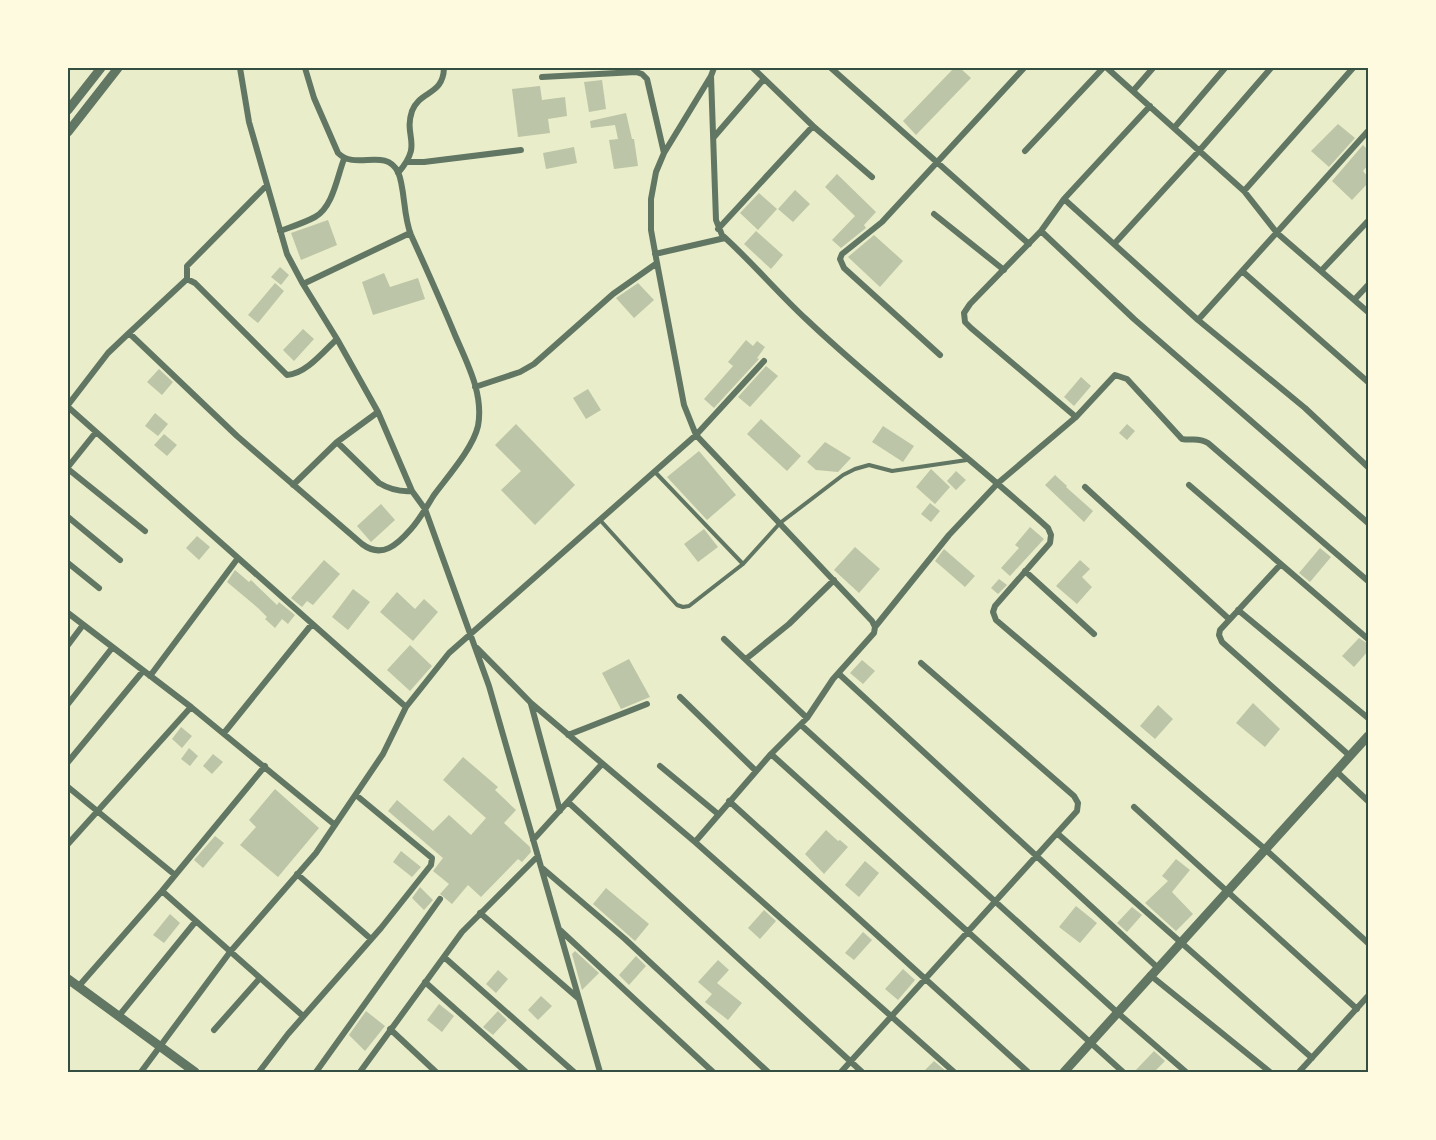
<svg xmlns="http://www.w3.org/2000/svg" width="1436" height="1140" viewBox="0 0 1436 1140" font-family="Rubik,sans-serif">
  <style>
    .building { fill: #bcc5a7 }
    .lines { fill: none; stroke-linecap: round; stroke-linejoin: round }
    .service { stroke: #617663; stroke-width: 4 }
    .minor { stroke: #617663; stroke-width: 6 }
    .tertiary { stroke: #617663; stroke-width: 9 }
    .neatline { fill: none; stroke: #344e41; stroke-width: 2 }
  </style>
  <rect width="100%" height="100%" fill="#e9edc9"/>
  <path class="building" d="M954,68H960L971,78L916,135L903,121Z
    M602,80L606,109L589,112L584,82Z
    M540,86L542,100L565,97L567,116L548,119L550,133L518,137L512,89Z
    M626,113L632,139H634L638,166L614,169L609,140L618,139L615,125L591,128L590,121Z
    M1338,124L1355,138L1329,167L1311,151Z
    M1363,145L1368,150V165L1363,171L1368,177V183L1352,200L1332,181Z
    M574,147L577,163L546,169L543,153Z
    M837,174L876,212L864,225L866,228L841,248L832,240L855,216L825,187Z
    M795,190L810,204L793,222L778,209Z
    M759,193L777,209L758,230L740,213Z
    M328,220L337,245L301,260L291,233Z
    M756,231L783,255L771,269L744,244Z
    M874,235L903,261L880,287L848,257Z
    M280,267L289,275L281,285L271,277Z
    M384,273L390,287L418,278L425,299L373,315L362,282Z
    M275,283L284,291L258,323L248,315Z
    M638,283L654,300L634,318L616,298Z
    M303,329L314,339L294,361L283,350Z
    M746,340L753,346L757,341L765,347L757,358L759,359L714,408L704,399L733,366L728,362Z
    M766,366L778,376L750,407L738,397Z
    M159,369L173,382L162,395L147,382Z
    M1081,377L1091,386L1074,406L1064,397Z
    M588,389L601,410L586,419L573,398Z
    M155,413L168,424L158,436L145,426Z
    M761,419L801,456L787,471L747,434Z
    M516,424L575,485L535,525L501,490L521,471L495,445Z
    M1127,424L1135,431L1127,440L1119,433Z
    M883,426L914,446L903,462L872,442Z
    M164,434L177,445L167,456L154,445Z
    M825,442L851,458L838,472L816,470L807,462Z
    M699,451L736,495L707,520L667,477Z
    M931,469L950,487L935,504L916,487Z
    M956,471L966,480L956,490L947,481Z
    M1055,475L1067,486L1066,487L1093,511L1084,522L1045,485Z
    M930,503L940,511L931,522L921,514Z
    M381,504L395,520L371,542L357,526Z
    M1030,527L1044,539L1010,576L1001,568L1019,548L1015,545Z
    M704,529L718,547L698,562L684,544Z
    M197,536L210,547L199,560L186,548Z
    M855,547L880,569L859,593L834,570Z
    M1320,548L1331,557L1310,582L1299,573Z
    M944,549L975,576L965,587L935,561Z
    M324,560L340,574L313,605L307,601L302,607L291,598Z
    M1080,560L1090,569L1082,577L1092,587L1077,604L1056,586Z
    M235,570L249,582L251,580L277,605L279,602L295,615L288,624L282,619L275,628L265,619L267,617L258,608L227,582Z
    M999,579L1007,585L998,594L991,588Z
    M353,589L370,602L348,630L332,617Z
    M397,592L415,609L424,599L438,612L413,641L380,612Z
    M1359,638L1368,644V651L1354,667L1342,656Z
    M410,645L432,666L410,691L387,670Z
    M629,659L650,697L621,709L602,673Z
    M862,660L875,671L863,684L850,673Z
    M1253,703L1280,729L1265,747L1236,723Z
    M1158,705L1173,719L1155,739L1140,726Z
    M181,727L192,736L182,748L172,739Z
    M189,748L198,756L190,766L181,759Z
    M213,754L223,762L212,774L203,766Z
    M463,757L498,787L495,790L516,810L504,823L530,847L531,852L522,862L518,859L481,897L468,885L452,904L440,894L449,884L433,871L443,858L388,811L397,800L433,831L449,815L471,835L486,818L443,780Z
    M275,789L319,828L278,877L240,845L256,827L249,820Z
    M826,830L838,841L840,840L848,847L824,874L805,854Z
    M215,836L224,843L203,868L194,860Z
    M401,851L421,867L412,877L393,862Z
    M1176,859L1190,870L1172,892L1193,914L1176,931L1145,903L1168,881L1162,876Z
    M865,861L879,873L859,897L845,885Z
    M420,887L433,900L424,910L412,898Z
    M606,888L649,924L635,941L593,904Z
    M1076,906L1097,923L1080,943L1059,927Z
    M1132,907L1142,915L1127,932L1117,923Z
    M764,910L776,921L760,939L748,928Z
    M170,914L180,923L164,943L153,935Z
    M863,932L872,940L854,960L845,953Z
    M575,951L599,973L582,990L572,954Z
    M636,956L646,966L629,985L619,975Z
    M718,960L729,970L717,983L742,1003L728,1020L705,1002L712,994L698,982Z
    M903,969L915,980L898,1000L885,989Z
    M498,970L508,979L496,993L486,984Z
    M541,996L552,1006L538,1020L528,1010Z
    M439,1004L454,1016L442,1032L427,1020Z
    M366,1011L385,1026L365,1051L349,1035Z
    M498,1011L507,1020L493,1035L483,1027Z
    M1154,1051L1165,1061L1154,1072H1134Z
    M934,1061L947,1072H923Z"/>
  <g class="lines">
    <path class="service" d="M655,472L743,564
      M600,520L677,605L683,607L689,606L743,564L780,523L843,475L855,469L869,465L892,471L967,460"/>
    <path class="minor" d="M240,68L249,122L287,254L303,284L337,339L378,412L412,491L425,509L489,686L600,1072
      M305,68L314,98L338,153C356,171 385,147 398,172C405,187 403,216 411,235C426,268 441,301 455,335C467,363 484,394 478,426C473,448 448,476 434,495C427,506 420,519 411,529C397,545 382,559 362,544L237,436L129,333L187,279L195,283L287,375C306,374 324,351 337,339
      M753,68L813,126L872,177
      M831,68L1029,244
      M1107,68L1244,191L1277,233L1368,312
      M711,76L716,220L722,235C751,261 777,292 806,319C883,392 969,456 1048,528L1051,535L1050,543L995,606L993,612L996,620L1265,849L1368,943
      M542,77L636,72L642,74L647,79L664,153
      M1133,91L1153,68
      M1174,128L1225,68
      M714,137L764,79
      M1025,151L1103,68
      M408,162H424L521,150
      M398,173C424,143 403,138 412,111C420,90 443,96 444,68
      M1244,191L1353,68
      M1064,199L1198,320L1305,408L1368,467
      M934,214L1004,270
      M718,229L813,126
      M280,231C291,227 304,223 315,217C333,207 337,177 344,159
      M1041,231L1134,319L1368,523
      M1115,243L1199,151L1271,68
      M655,254L725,238
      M1242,271L1368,382
      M1321,271L1368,221
      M187,279V266L267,185
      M303,284L410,233
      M1355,299L1368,285
      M1198,320L1368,131
      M940,355L844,268L840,259L842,254L882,222L1024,68
      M475,387L520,372L534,364L613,294L657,263
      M68,405L108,353L129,333
      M68,407L406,707
      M1076,417L971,328L965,322L964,313L970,304L1041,231L1064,199L1150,106
      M337,442L379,483C389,489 400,492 412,491
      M68,467L96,432
      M68,469L145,531
      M293,485L337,442L378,412
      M1189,485L1368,639
      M1085,487L1229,619
      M68,517L120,560
      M68,563L99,588
      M1280,565L1220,630L1219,635L1222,642L1350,756
      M1025,571L1094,634
      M1238,610L1368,718
      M68,613L191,707L68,844
      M875,627L949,535L998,483L1076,417L1115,375L1127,379L1182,439C1192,441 1198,437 1208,443L1368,581
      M724,639L807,718
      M68,645L83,625
      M477,648L531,703L695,842L954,1072
      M746,659L789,624L834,580
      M839,674L1158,968
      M150,676L238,558
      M680,697L756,771
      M68,704L112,648
      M531,704L560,811
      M191,707L335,825
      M801,725L1119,1014L1186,1072
      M224,733L312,624
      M568,735L647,704
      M771,754L1123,1072
      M68,762L143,671
      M660,766L718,814
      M1336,771L1368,801
      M68,787L175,875
      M729,801L1028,1072
      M568,802L862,1072
      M1134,807L1357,1009
      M1058,834L1312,1058
      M533,840L602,764
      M695,842L771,754L807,718L833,679L874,633L875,627L872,621L696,435L684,405L657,263L651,230V199L656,172L664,153L711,76L714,68
      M541,867L625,939L768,1072
      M297,874L371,939
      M162,891L303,1016
      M480,913L578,998
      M560,930L713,1072
      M444,957L574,1072
      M1150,975L1270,1072
      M425,982L526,1072
      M78,987L162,891L265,766
      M118,1017L196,921
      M390,1029L436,1072
      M214,1030L260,978
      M141,1072L230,952L316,853L383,754L406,707L449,653L696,435L764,361
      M259,1072L288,1034L381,928L431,865L432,858L356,795
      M316,1072L440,899
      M360,1072L462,932L538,856
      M841,1072L1077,811L1078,803L1074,796L921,663
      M1299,1072L1368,996"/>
    <path class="tertiary" d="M68,110L101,68
      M68,132L118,68
      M68,979L195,1072
      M1064,1072L1368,736"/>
  </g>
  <rect width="1436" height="1140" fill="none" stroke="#fefae0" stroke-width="138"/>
  <rect x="69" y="69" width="1298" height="1002" class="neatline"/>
</svg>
